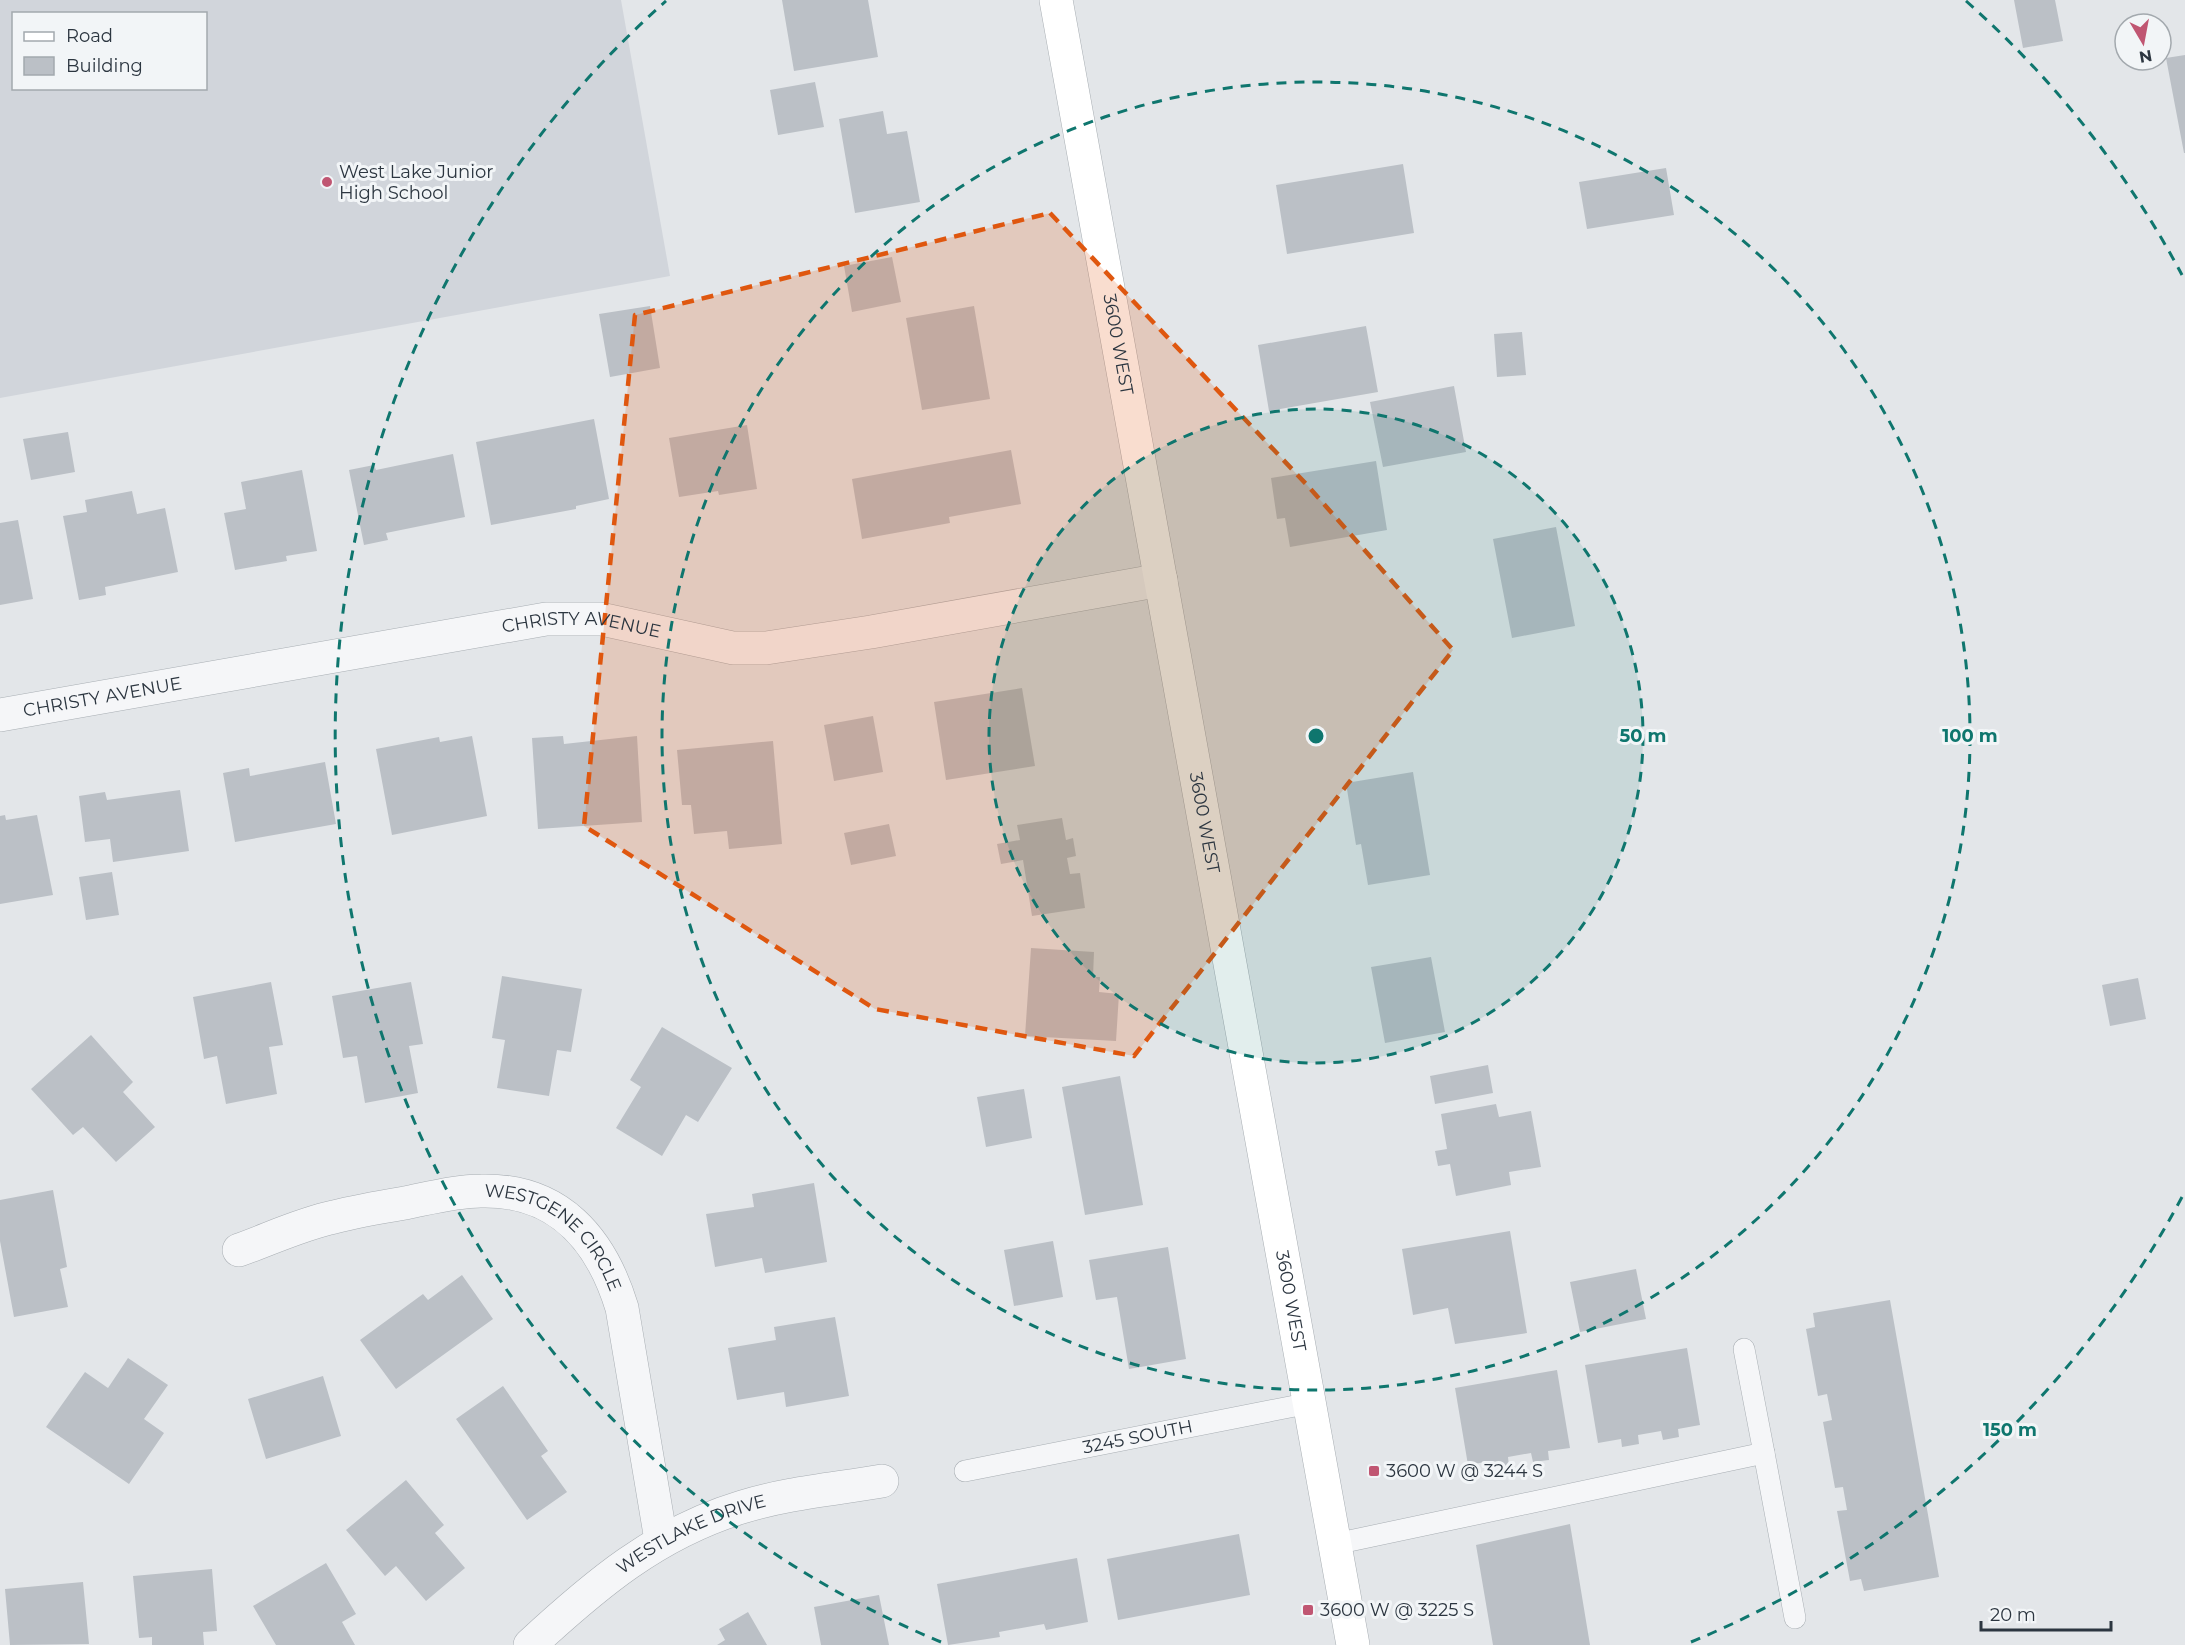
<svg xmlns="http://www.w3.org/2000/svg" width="2185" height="1645" viewBox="0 0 2185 1645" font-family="Montserrat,sans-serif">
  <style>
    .built { fill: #d1d5db; fill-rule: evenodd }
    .building { fill: #bbc0c6 }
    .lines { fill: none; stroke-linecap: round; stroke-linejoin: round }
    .lane-casing { stroke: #a8aeb3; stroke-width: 22 }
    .street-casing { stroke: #a8aeb3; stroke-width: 34 }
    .secondary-casing { stroke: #a8aeb3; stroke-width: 34 }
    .lane { stroke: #f5f6f8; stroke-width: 21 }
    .street { stroke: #f5f6f8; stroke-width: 33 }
    .secondary { stroke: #fff; stroke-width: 33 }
    .marked { fill: #df570f; fill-opacity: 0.2; stroke: #df570f; stroke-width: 4.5; stroke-dasharray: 12 8; stroke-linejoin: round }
    .ring { fill: none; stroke: #0f766e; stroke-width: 3; stroke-dasharray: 10 8 }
    .poi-dot { fill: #c05672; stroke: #f2f5f7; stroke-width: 2 }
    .labels { text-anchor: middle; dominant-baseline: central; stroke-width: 6; stroke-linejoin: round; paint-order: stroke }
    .poi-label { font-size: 18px; fill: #2c3640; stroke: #f2f5f7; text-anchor: start }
    .street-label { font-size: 18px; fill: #2c3640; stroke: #f2f5f7 }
    .centre { fill: #0f766e; stroke: #f2f5f7; stroke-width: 3 }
    .ring-label { font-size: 18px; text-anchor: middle; font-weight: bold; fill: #0f766e; stroke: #f2f5f7; stroke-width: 6; stroke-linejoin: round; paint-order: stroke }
  </style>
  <rect width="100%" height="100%" fill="#e3e6e9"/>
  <path class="built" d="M0,0H621L670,276L0,398ZM14,14H206V88H14Z"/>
  <path class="building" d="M782,0H868L878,57L794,71Z
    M2014,0H2055L2063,41L2023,48Z
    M2185,55V153H2184L2166,58Z
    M815,82L824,127L778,135L770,90Z
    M883,111L887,134L907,131L920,202L855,213L839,119Z
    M1403,164L1414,233L1287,254L1276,185Z
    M1666,168L1674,215L1587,229L1579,182Z
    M892,257L901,302L852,312L844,266Z
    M650,306L660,368L610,377L599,314Z
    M974,306L990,399L922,410L906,318Z
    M1366,326L1378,392L1269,411L1258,345Z
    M1522,332L1526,375L1497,377L1494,334Z
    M1454,386L1466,452L1383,467L1370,402Z
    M594,419L609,499L576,506V509L491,525L476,442Z
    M747,425L757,489L719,495L718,491L679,497L669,438Z
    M68,432L75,472L31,480L23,439Z
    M1011,450L1021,504L949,517L950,523L862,539L852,479Z
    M453,454L465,517L386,533L388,540L364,545L349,470L374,465L376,470Z
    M1376,461L1387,530L1290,547L1285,518L1277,519L1271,478Z
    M302,470L317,551L286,556L287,561L235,570L224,513L246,509L241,482Z
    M132,491L137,514L165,508L178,572L105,587L106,595L79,600L63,516L87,512L85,500Z
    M18,520L33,599L0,605V523Z
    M1556,527L1575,626L1512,638L1493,539Z
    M1022,688L1035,766L946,780L934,702Z
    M873,716L883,772L834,781L824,725Z
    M472,736L487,816L392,835L376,749L439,737L440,742Z
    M563,736L564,744L637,736L642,822L538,829L532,738Z
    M773,741L782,844L729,849L727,831L694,834L691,805H682L677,750Z
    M325,762L336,824L235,842L223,773L249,768L250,776Z
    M1413,772L1430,875L1368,885L1361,844L1356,845L1346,783Z
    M180,790L189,851L113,862L110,839L85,842L79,796L105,792L107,800Z
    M5,815L6,820L37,815L53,895L0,904V816Z
    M1062,818L1066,840L1073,838L1076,856L1067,858L1070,874L1080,873L1085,908L1032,916L1023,860L1001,864L997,844L1020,840L1017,825Z
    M889,824L896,856L851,865L844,833Z
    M112,872L119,915L86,920L79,877Z
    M1031,948L1094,952L1093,977H1100L1099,992L1119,994L1116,1041L1025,1036Z
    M1431,957L1445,1032L1385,1043L1371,967Z
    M502,976L582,989L571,1052L557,1050L549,1096L497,1088L505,1040L492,1038Z
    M2138,978L2146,1019L2110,1026L2102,985Z
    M271,982L283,1045L269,1047L277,1094L226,1104L217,1056L204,1059L193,997Z
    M411,982L423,1044L409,1046L418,1093L365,1103L357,1056L343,1058L332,996Z
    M662,1027L732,1068L698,1122L686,1115L662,1156L616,1128L641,1087L630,1080Z
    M91,1035L133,1082L123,1092L155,1127L116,1162L83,1127L73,1135L31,1089Z
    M1488,1065L1493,1093L1435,1104L1430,1076Z
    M1120,1076L1143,1205L1085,1215L1062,1087Z
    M1024,1089L1032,1138L986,1147L977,1097Z
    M1496,1104L1499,1117L1531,1111L1541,1167L1509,1172L1511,1185L1456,1196L1450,1164L1438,1166L1435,1151L1447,1149L1441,1114Z
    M814,1183L827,1262L765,1273L762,1258L715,1267L706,1214L754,1207L752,1194Z
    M53,1190L67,1267L60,1269L68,1307L14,1317L0,1241V1200Z
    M1510,1231L1527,1333L1455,1344L1448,1308L1413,1315L1402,1249Z
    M1053,1241L1063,1297L1014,1306L1004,1250Z
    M1168,1247L1186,1359L1129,1369L1117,1297L1096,1300L1089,1260Z
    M1636,1269L1646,1319L1580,1332L1570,1282Z
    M462,1275L493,1319L396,1389L360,1340L423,1294L428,1300Z
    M1890,1300L1939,1577L1864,1591L1861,1579L1850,1581L1837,1511L1847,1510L1843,1487L1835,1488L1823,1422L1832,1420L1827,1394L1818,1396L1806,1329L1815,1327L1813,1313Z
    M835,1317L849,1396L786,1407L784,1392L737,1400L728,1348L776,1340L774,1327Z
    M1687,1348L1700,1425L1678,1429L1679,1437L1663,1440L1661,1431L1638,1435L1639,1444L1622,1447L1621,1439L1598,1443L1585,1365Z
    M128,1358L168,1385L144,1419L164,1433L129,1484L46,1427L85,1372L108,1388Z
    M1557,1370L1570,1448L1548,1451L1549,1460L1533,1462L1531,1453L1508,1457L1509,1467L1492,1469L1491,1461L1468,1465L1455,1388Z
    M323,1376L341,1436L266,1459L248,1399Z
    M503,1386L548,1451L541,1456L567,1492L527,1520L456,1419Z
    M406,1480L444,1525L435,1533L465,1568L426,1601L396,1566L385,1576L346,1530Z
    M1570,1524L1590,1645H1493L1476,1545Z
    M1239,1534L1250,1595L1118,1620L1107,1559Z
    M1077,1558L1088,1622L1046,1630L1044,1624L999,1632L1000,1637L948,1645L937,1584Z
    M326,1563L356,1614L342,1622L355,1645H276L253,1606Z
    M212,1569L217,1631L203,1632L204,1645H152V1637L139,1638L133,1576Z
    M83,1582L89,1644L10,1645L5,1589Z
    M879,1595L889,1645H821L814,1607Z
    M748,1612L767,1645H717L725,1640L719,1629Z"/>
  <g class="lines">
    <defs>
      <g id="lane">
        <path d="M1744,1349L1764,1453"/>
        <path id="s1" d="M965,1471L1310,1403"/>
        <path d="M1335,1544L1764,1453L1795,1618"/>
      </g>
      <g id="street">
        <path id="s2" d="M0,715L546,619H601L733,648H766L871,632L1161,580"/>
        <path id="s3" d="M239,1250C270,1239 301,1224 334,1217C357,1211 381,1207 405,1203C430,1198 456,1191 481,1191C559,1189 601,1239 622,1308L661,1540"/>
        <path id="s4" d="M530,1645C595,1585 656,1533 742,1507C787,1493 836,1489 882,1481"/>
      </g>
      <g id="secondary">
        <path id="s5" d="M1056,0L1353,1645"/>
      </g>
    </defs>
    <use href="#lane" class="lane-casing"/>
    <use href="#street" class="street-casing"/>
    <use href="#secondary" class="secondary-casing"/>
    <use href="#lane" class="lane"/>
    <use href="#street" class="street"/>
    <use href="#secondary" class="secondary"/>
  </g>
  <path class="marked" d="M1050,213L1307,485L1453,650L1134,1056L875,1009L584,826L635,315Z"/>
  <circle cx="1316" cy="736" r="327" fill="#0f766e" fill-opacity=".12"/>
  <g class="ring">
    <circle cx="1316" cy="736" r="327"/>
    <circle cx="1316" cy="736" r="654"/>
    <path d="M2182 1197A981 981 0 0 1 1691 1642M941 1642A981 981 0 0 1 666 1M1966 1A981 981 0 0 1 2182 275"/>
  </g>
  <g class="poi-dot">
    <circle cx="327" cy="182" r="6"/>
    <rect x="1368" y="1465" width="12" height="12" rx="3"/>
    <rect x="1302" y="1604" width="12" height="12" rx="3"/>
  </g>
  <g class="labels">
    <g class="poi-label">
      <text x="339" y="172">West Lake Junior<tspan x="339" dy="21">High School</tspan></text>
      <text x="1386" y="1471">3600 W @ 3244 S</text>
      <text x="1320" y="1610">3600 W @ 3225 S</text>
    </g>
    <g class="street-label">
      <text stroke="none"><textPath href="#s5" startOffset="350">3600 WEST</textPath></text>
      <text stroke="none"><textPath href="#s2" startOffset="590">CHRISTY AVENUE</textPath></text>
      <text stroke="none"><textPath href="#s2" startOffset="104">CHRISTY AVENUE</textPath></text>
      <text stroke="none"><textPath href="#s5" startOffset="836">3600 WEST</textPath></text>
      <text stroke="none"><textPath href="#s3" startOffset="342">WESTGENE CIRCLE</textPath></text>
      <text stroke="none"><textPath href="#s5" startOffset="1322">3600 WEST</textPath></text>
      <text stroke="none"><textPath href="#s1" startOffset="176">3245 SOUTH</textPath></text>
      <text stroke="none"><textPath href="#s4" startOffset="198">WESTLAKE DRIVE</textPath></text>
    </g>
  </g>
  <circle cx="1316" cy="736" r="9" class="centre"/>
  <g class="ring-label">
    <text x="1643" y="742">50 m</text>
    <text x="1970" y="742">100 m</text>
    <text x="2010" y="1436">150 m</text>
  </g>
  <rect x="12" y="12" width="195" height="78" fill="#f2f5f7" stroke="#a3a9ae" stroke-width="1.5"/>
  <rect x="24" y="32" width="30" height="9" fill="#ffffff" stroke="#a3a9ae" stroke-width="1.5"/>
  <text x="66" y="42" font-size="18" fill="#2c3640">Road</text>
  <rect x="24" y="57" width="30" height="18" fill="#bbc0c6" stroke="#a3a9ae" stroke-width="1.5"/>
  <text x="66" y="72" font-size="18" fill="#2c3640">Building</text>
  <g transform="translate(2143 42) rotate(170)"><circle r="28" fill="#f2f5f7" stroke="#a3a9ae" stroke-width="1.5"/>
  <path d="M0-4.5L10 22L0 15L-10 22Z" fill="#c05672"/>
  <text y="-9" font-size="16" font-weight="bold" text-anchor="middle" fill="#2c3640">N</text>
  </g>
  <path d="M1981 1621v9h130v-9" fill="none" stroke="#2c3640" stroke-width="3"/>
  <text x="1990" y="1621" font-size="18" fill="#2c3640" stroke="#f2f5f7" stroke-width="4.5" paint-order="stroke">20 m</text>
</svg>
